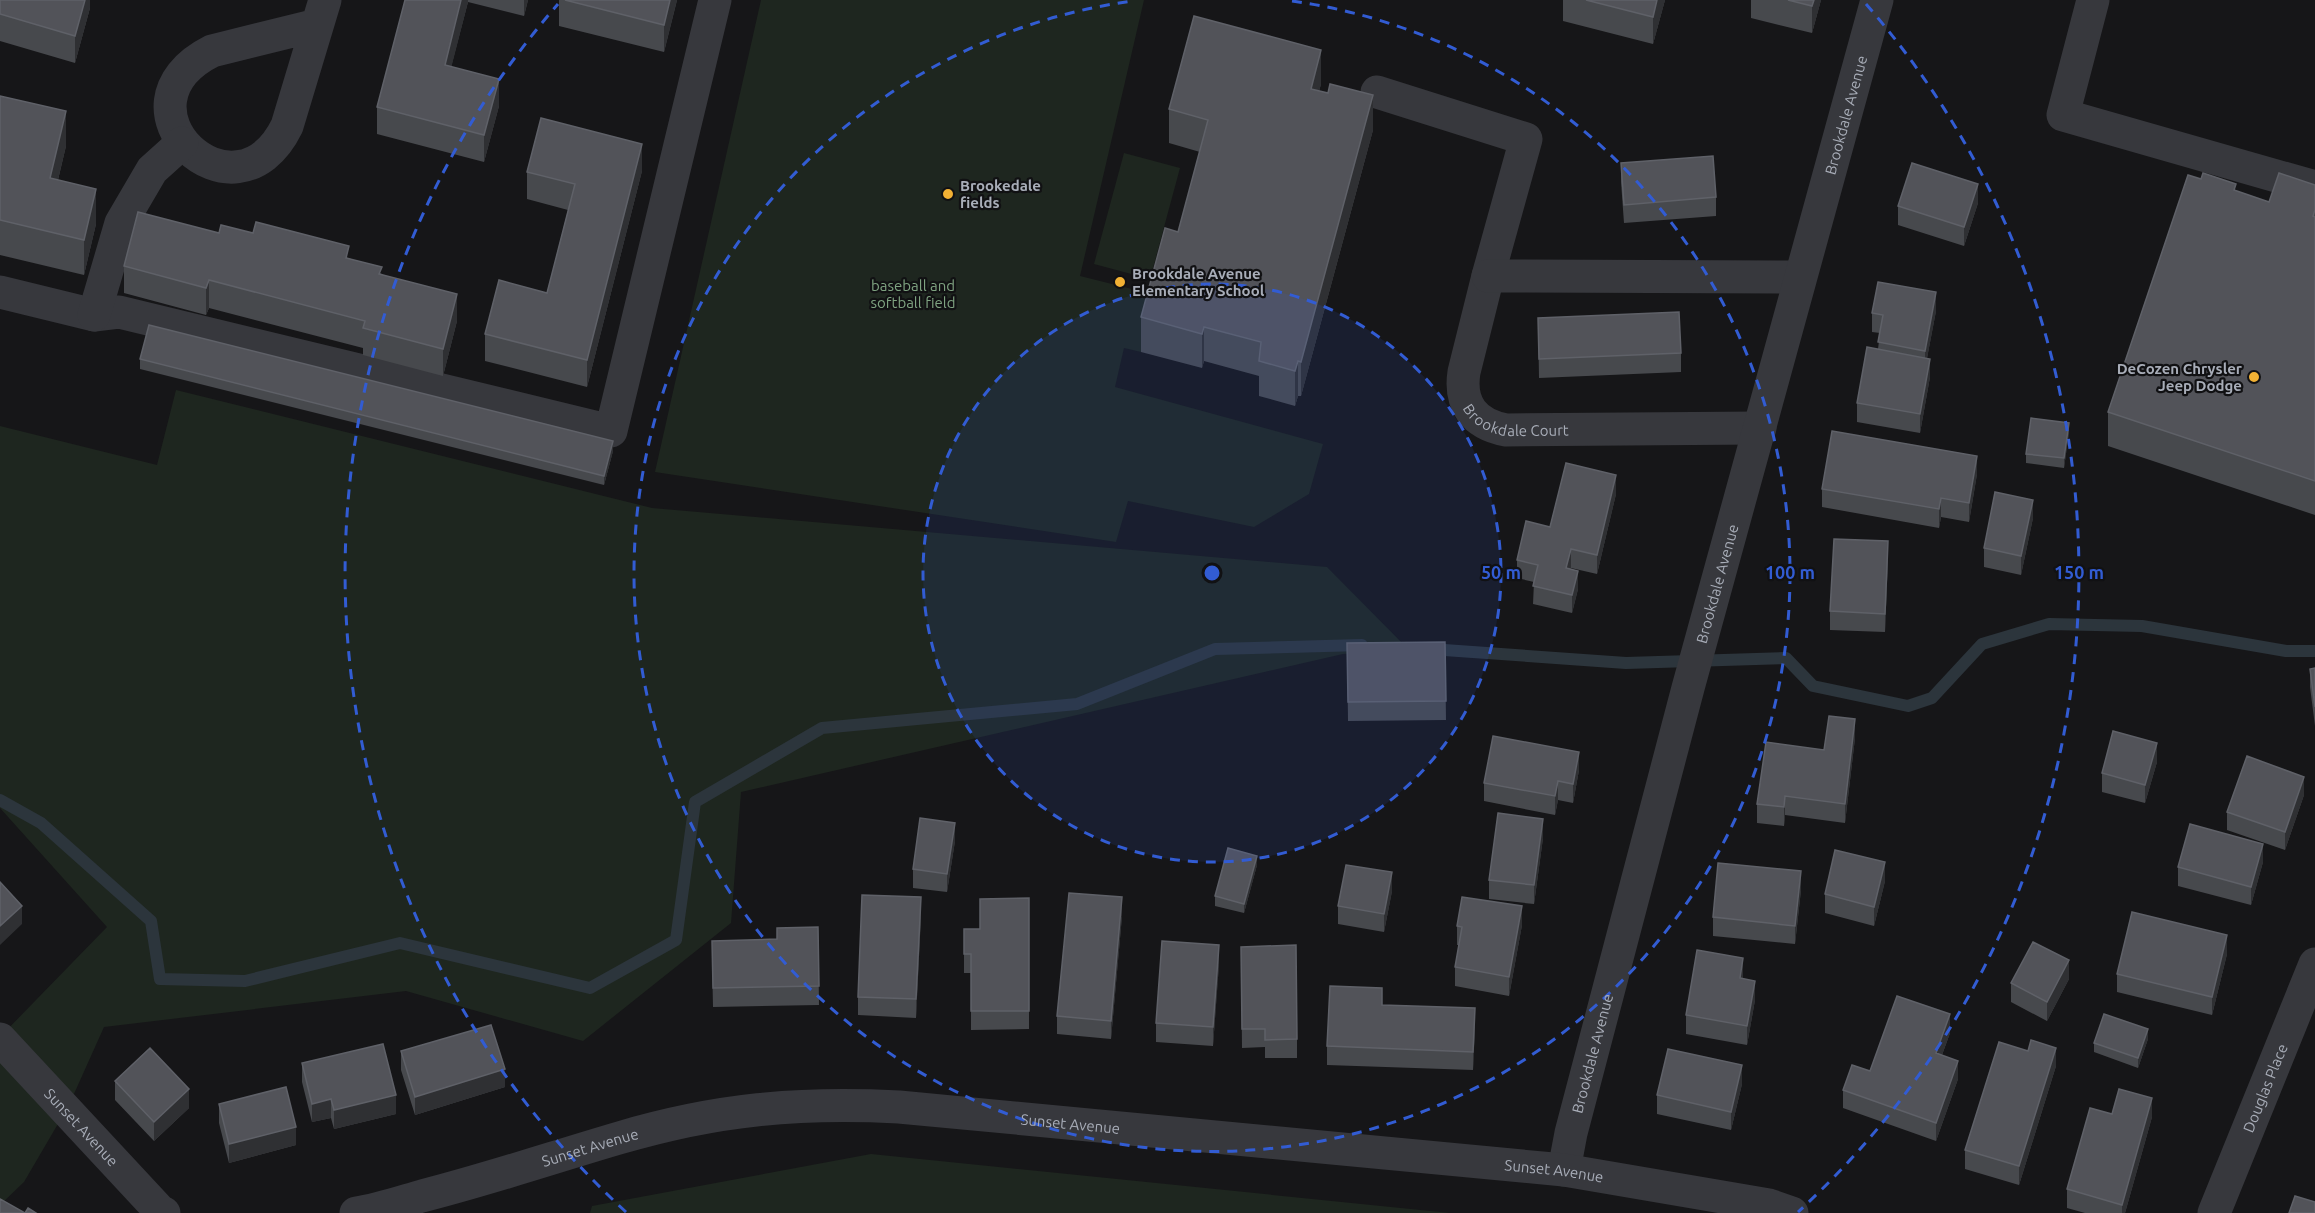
<svg xmlns="http://www.w3.org/2000/svg" width="2315" height="1213" viewBox="0 0 2315 1213" font-family="Ubuntu,sans-serif">
  <style>
    .green { fill: #1e261f }
    .lines { fill: none; stroke-linecap: round; stroke-linejoin: round }
    .stream { stroke: #2c353c; stroke-width: 12 }
    .minor { stroke: #37383d; stroke-width: 33 }
    .wall { fill: #47494d }
    .shaded-wall { fill: #2f3033 }
    .building { fill: #525359; stroke: #5f6168; stroke-width: 1.5 }
    .ring { fill: none; stroke: #325cd3; stroke-width: 3; stroke-dasharray: 10 8 }
    .poi-dot { fill: #f2b134; stroke: #111113; stroke-width: 2 }
    .labels { text-anchor: middle; dominant-baseline: central; stroke-width: 4.5; stroke-linejoin: round; paint-order: stroke }
    .street-label { font-size: 15px; fill: #a8adb8; stroke: #111113 }
    .poi-label { font-size: 15px; font-weight: bold; fill: #a8adb8; stroke: #111113; text-anchor: start }
    .park-label { font-size: 15px; fill: #7fa381; stroke: #111113 }
    .centre { fill: #325cd3; stroke: #111113; stroke-width: 3 }
    .ring-label { font-size: 18px; text-anchor: middle; font-weight: bold; fill: #325cd3; stroke: #111113; stroke-width: 4.5; stroke-linejoin: round; paint-order: stroke }
  </style>
  <rect width="100%" height="100%" fill="#161618"/>
  <path class="green" d="M761,0H1144L1080,276L1156,295L1141,352L1124,348L1115,387L1323,444L1309,494L1254,527L1128,501L1116,542L655,472Z
    M1124,153L1180,168L1150,279L1094,264Z
    M176,390L652,508L1327,567L1410,651L1343,654L741,792L731,923L583,1041L406,991L104,1027L69,1105L24,1182L0,1205V1037L107,927L0,808V426L157,465Z
    M871,1154L1450,1213H590L592,1206Z"/>
  <g class="lines">
    <path class="stream" d="M1430,649L1626,663L1786,658L1813,686L1908,706L1932,698L1982,644L2049,624L2142,626L2286,651H2315
      M0,800L41,823L151,921L160,979L245,981L400,943L590,988L676,940L695,802L822,728L1077,704L1215,649L1362,645"/>
    <g class="minor">
      <path d="M2093,0L2063,115L2315,187"/>
      <path d="M317,25L212,51C103,106 235,232 287,126L325,0"/>
      <path id="s1" d="M1377,92L1526,139L1488,276L1464,372C1459,404 1474,424 1506,430L1760,428"/>
      <path d="M1488,276L1799,277"/>
      <path d="M0,292L94,315L119,312L611,431L715,0"/>
      <path d="M94,315L121,223L152,170L182,143"/>
      <path id="s2" d="M0,1039L160,1211L164,1213"/>
      <path id="s3" d="M1564,1170L1571,1133L1688,688L1877,0"/>
      <path id="s4" d="M356,1213C378,1210 401,1202 422,1196C489,1179 554,1157 619,1138C717,1109 798,1102 899,1107L1564,1170L1769,1205L1792,1213"/>
      <path id="s5" d="M2214,1213L2315,964"/>
    </g>
  </g>
  <path class="wall" d="M0,0H90V8L75,63L0,41Z
    M405,0H528L524,16L468,2L451,67L499,106L484,162L377,134V107Z
    M559,0H677L664,52L559,26Z
    M1563,0H1665L1653,44L1563,21Z
    M1751,0H1821L1812,33L1751,18Z
    M1321,84L1319,91L1373,130L1301,396H1298L1295,406L1259,396V376L1204,361L1202,368L1141,352V317L1178,232L1200,152L1169,143V109Z
    M0,96L66,146L58,180L96,224L84,275L0,255Z
    M1621,163L1716,197V216L1624,223L1621,182Z
    M642,171L587,387L485,361V334L547,293L568,210L527,199V172Z
    M2315,185V515L2108,446V412L2236,191L2269,202Z
    M1978,203L1964,246L1898,225V206Z
    M219,233L349,258L382,274L457,321L443,376L363,355V348L209,308L206,315L124,293V266Z
    M1936,311L1927,358L1930,377L1920,433L1857,422V403L1878,349L1880,333L1872,332V313Z
    M1538,318L1681,353V372L1539,378Z
    M140,359L613,451L604,485L140,369Z
    M2069,432L2064,468L2026,463V454Z
    M1977,474L1969,522L1941,517L1939,528L1822,507V489Z
    M1616,494L1597,574L1571,568L1578,589L1572,613L1533,604L1534,582L1517,578V560L1550,527Z
    M2033,518L2021,575L1984,567V548Z
    M1888,559L1885,632L1830,630V611Z
    M1445,642L1446,720L1348,721L1347,643Z
    M2315,668V726L2310,687V669Z
    M1855,738L1845,823L1785,815L1784,826L1757,823V804L1824,750Z
    M2157,762L2145,803L2102,792V773Z
    M1579,770L1573,803L1558,800L1555,815L1484,801V783Z
    M2304,795L2285,850L2227,830V812Z
    M1543,838L1534,904L1489,899V880Z
    M955,841L947,892L913,888V869Z
    M2263,862L2251,905L2178,886V867Z
    M1257,865L1244,913L1215,906V896Z
    M1885,881L1874,926L1825,913V894Z
    M1801,890L1795,944L1713,936V917Z
    M1392,891L1384,932L1338,924V906Z
    M1029,898V1029L971,1030V973H964V929H980Z
    M921,916L916,1018L858,1015V997Z
    M1122,916L1111,1039L1057,1034V1016Z
    M1522,925L1509,996L1455,986V967L1459,945H1457V926Z
    M818,927L819,1005L713,1007L712,960Z
    M1241,947L1297,1039V1058H1265V1047L1242,1048Z
    M2227,954L2212,1015L2117,992V974Z
    M1219,964L1213,1046L1156,1042V1023Z
    M1743,979L1755,1000L1747,1045L1686,1034V1015Z
    M2069,979L2047,1021L2011,1002V983Z
    M1382,1005L1475,1027L1473,1070L1327,1065V1046Z
    M1950,1033L1942,1055L1958,1079L1936,1141L1843,1108V1090Z
    M2148,1039L2138,1068L2094,1052V1043Z
    M401,1051L505,1087L415,1115L401,1070Z
    M2028,1051L2056,1066L2019,1185L1965,1169V1150Z
    M302,1063L396,1114L334,1129L331,1118L312,1122L302,1082Z
    M115,1081L189,1108L154,1141L115,1100Z
    M1742,1084L1731,1130L1657,1114V1095Z
    M219,1104L296,1145L229,1163L219,1123Z
    M2112,1114L2152,1117L2125,1213H2085L2067,1208V1189Z"/>
  <path class="shaded-wall" d="M85,0H90V8L75,63V36Z
    M461,0H468V2L445,92V65Z
    M524,0H528L524,16Z
    M670,0H677L664,52V25Z
    M1657,0H1665L1653,44V17Z
    M1814,0H1821L1812,33V6Z
    M1321,50V84L1311,123V89Z
    M499,79V106L484,162V135Z
    M1373,95V130L1301,396V362Z
    M66,111V146L50,213V178Z
    M642,144V171L587,387V360Z
    M1978,184V203L1964,246V227Z
    M96,189V224L84,275V240Z
    M209,280V308L206,315V288Z
    M1936,292V311L1925,369V351Z
    M457,294V321L443,376V349Z
    M1204,327V361L1202,368V334Z
    M1930,359V377L1920,433V414Z
    M1298,361V396L1295,406V371Z
    M2069,423V432L2064,468V458Z
    M613,441V451L604,485V476Z
    M1977,456V474L1969,522V503Z
    M1616,475V494L1597,574V555Z
    M1941,498V517L1939,528V509Z
    M2033,500V518L2021,575V556Z
    M1888,541V559L1885,632V614Z
    M1571,549V568L1566,586V568Z
    M1578,571V589L1572,613V595Z
    M1855,719V738L1845,823V804Z
    M2157,743V762L2145,803V785Z
    M1579,752V770L1573,803V784Z
    M2304,777V795L2285,850V832Z
    M1558,781V800L1555,815V796Z
    M1785,796V815L1784,826V807Z
    M1543,819V838L1534,904V885Z
    M955,823V841L947,892V874Z
    M2263,844V862L2251,905V887Z
    M1257,856V865L1244,913V904Z
    M1885,862V881L1874,926V907Z
    M1801,871V890L1795,944V926Z
    M1392,872V891L1384,932V914Z
    M921,897V916L916,1018V999Z
    M1122,897V916L1111,1039V1021Z
    M22,906V924L0,945V926Z
    M1522,906V925L1509,996V977Z
    M2227,935V954L2212,1015V997Z
    M1219,945V964L1213,1046V1027Z
    M1743,958V977L1740,997V978Z
    M2069,960V979L2047,1021V1002Z
    M1755,981V1000L1747,1045V1026Z
    M1475,1008V1027L1473,1070V1052Z
    M1950,1014V1033L1936,1071V1053Z
    M2148,1029V1039L2138,1068V1058Z
    M2056,1048V1066L2019,1185V1166Z
    M1958,1061V1079L1936,1141V1123Z
    M1742,1065V1084L1731,1130V1112Z
    M505,1069V1087L415,1115V1097Z
    M189,1089V1108L154,1141V1122Z
    M396,1095V1114L334,1129V1110Z
    M2152,1098V1117L2125,1213H2122V1205Z
    M331,1099V1118L312,1122V1104Z
    M296,1127V1145L229,1163V1144Z"/>
  <path class="building" d="M0,0H85L75,36L0,14Z
    M405,0H461L445,65L499,79L484,135L377,107Z
    M565,0H670L664,25Z
    M1586,0H1657L1653,17Z
    M1788,0H1814L1812,6Z
    M1194,16L1321,50L1311,89L1328,93L1330,84L1373,95L1301,362L1298,361L1295,371L1259,361L1261,342L1204,327L1202,334L1141,317L1165,228L1178,232L1208,120L1169,109Z
    M0,96L66,111L50,178L96,189L84,240L0,220Z
    M541,118L642,144L587,360L485,334L499,280L547,293L575,184L527,172Z
    M1713,156L1716,197L1624,205L1621,163Z
    M1912,163L1978,184L1964,227L1898,206Z
    M2203,173L2236,184L2234,190L2269,202L2279,173L2315,185V210L2313,216L2315,217V481L2108,412L2188,175L2201,179Z
    M138,212L219,233L221,225L253,233L256,222L349,246L346,258L382,267L379,274L457,294L443,349L363,328L365,321L209,280L206,288L124,266Z
    M1878,282L1936,292L1925,351L1878,342L1883,315L1872,313Z
    M1679,312L1681,353L1539,359L1538,318Z
    M149,325L613,441L604,476L140,359Z
    M1867,347L1930,359L1920,414L1857,403Z
    M2031,418L2069,423L2064,458L2026,454Z
    M1832,431L1977,456L1969,503L1941,498L1939,509L1822,489Z
    M1566,463L1616,475L1597,555L1571,549L1566,568L1578,571L1572,595L1533,586L1538,565L1517,560L1526,521L1550,527Z
    M1995,492L2033,500L2021,556L1984,548Z
    M1834,539L1888,541L1885,614L1830,611Z
    M1445,642L1446,701L1348,702L1347,643Z
    M2315,668V707L2310,669Z
    M1829,716L1855,719L1845,804L1785,796L1784,807L1757,804L1766,742L1824,750Z
    M2113,731L2157,743L2145,785L2102,773Z
    M1493,736L1579,752L1573,784L1558,781L1555,796L1484,783Z
    M2247,756L2304,777L2285,832L2227,812Z
    M1498,813L1543,819L1534,885L1489,880Z
    M920,818L955,823L947,874L913,869Z
    M2190,824L2263,844L2251,887L2178,867Z
    M1228,848L1257,856L1244,904L1215,896Z
    M1835,850L1885,862L1874,907L1825,894Z
    M1718,863L1801,871L1795,926L1713,917Z
    M1346,865L1392,872L1384,914L1338,906Z
    M0,882L22,906L0,926Z
    M1069,893L1122,897L1111,1021L1057,1016Z
    M862,895L921,897L916,999L858,997Z
    M1462,897L1522,906L1509,977L1455,967L1462,927L1457,926Z
    M1029,898V1011H971V954H964V929H980V899Z
    M2132,912L2227,935L2212,997L2117,974Z
    M818,927L819,986L713,988L712,941L777,939V928Z
    M1162,941L1219,945L1213,1027L1156,1023Z
    M2033,942L2069,960L2047,1002L2011,983Z
    M1296,945L1297,1039L1265,1040V1029H1242L1241,947Z
    M1697,950L1743,958L1740,978L1755,981L1747,1026L1686,1015Z
    M1330,986L1382,988V1005L1475,1008L1473,1052L1327,1046Z
    M1897,996L1950,1014L1936,1053L1958,1061L1936,1123L1843,1090L1852,1065L1870,1071Z
    M2104,1014L2148,1029L2138,1058L2094,1043Z
    M491,1025L505,1069L415,1097L401,1051Z
    M2031,1040L2056,1048L2019,1166L1965,1150L1999,1042L2028,1051Z
    M383,1044L396,1095L334,1110L331,1099L312,1104L302,1063Z
    M150,1048L189,1089L154,1122L115,1081Z
    M1668,1049L1742,1065L1731,1112L1657,1095Z
    M286,1087L296,1127L229,1144L219,1104Z
    M2119,1089L2152,1098L2122,1205L2067,1189L2090,1108L2112,1114Z
    M2295,1196L2315,1202V1213H2289Z
    M0,1199L25,1213H0Z
    M28,1208L36,1213H25Z"/>
  <circle cx="1212" cy="573" r="289" fill="#325cd3" fill-opacity=".12"/>
  <g class="ring">
    <circle cx="1212" cy="573" r="289"/>
    <path d="M1292 1A578 578 0 1 1 1132 1"/>
    <path d="M626 1212A867 867 0 0 1 558 4M1866 4A867 867 0 0 1 1798 1212"/>
  </g>
  <g class="poi-dot">
    <circle cx="948" cy="194" r="6"/>
    <circle cx="1120" cy="282" r="6"/>
    <circle cx="2254" cy="377" r="6"/>
  </g>
  <g class="labels">
    <g class="street-label">
      <text stroke="none"><textPath href="#s3" startOffset="1092">Brookdale Avenue</textPath></text>
      <text stroke="none"><textPath href="#s1" startOffset="486">Brookdale Court</textPath></text>
      <text stroke="none"><textPath href="#s3" startOffset="606">Brookdale Avenue</textPath></text>
      <text stroke="none"><textPath href="#s3" startOffset="120">Brookdale Avenue</textPath></text>
      <text stroke="none"><textPath href="#s5" startOffset="135">Douglas Place</textPath></text>
      <text stroke="none"><textPath href="#s4" startOffset="729">Sunset Avenue</textPath></text>
      <text stroke="none"><textPath href="#s2" startOffset="120">Sunset Avenue</textPath></text>
      <text stroke="none"><textPath href="#s4" startOffset="243">Sunset Avenue</textPath></text>
      <text stroke="none"><textPath href="#s4" startOffset="1215">Sunset Avenue</textPath></text>
    </g>
    <g class="poi-label">
      <text x="960" y="185">Brookedale<tspan x="960" dy="17">fields</tspan></text>
      <text x="1132" y="273">Brookdale Avenue<tspan x="1132" dy="17">Elementary School</tspan></text>
      <text x="2242" y="368" text-anchor="end">DeCozen Chrysler<tspan x="2242" dy="17">Jeep Dodge</tspan></text>
    </g>
    <g class="park-label">
      <text x="913" y="285">baseball and<tspan x="913" dy="17">softball field</tspan></text>
    </g>
  </g>
  <circle cx="1212" cy="573" r="9" class="centre"/>
  <g class="ring-label">
    <text x="1501" y="579">50 m</text>
    <text x="1790" y="579">100 m</text>
    <text x="2079" y="579">150 m</text>
  </g>
</svg>
